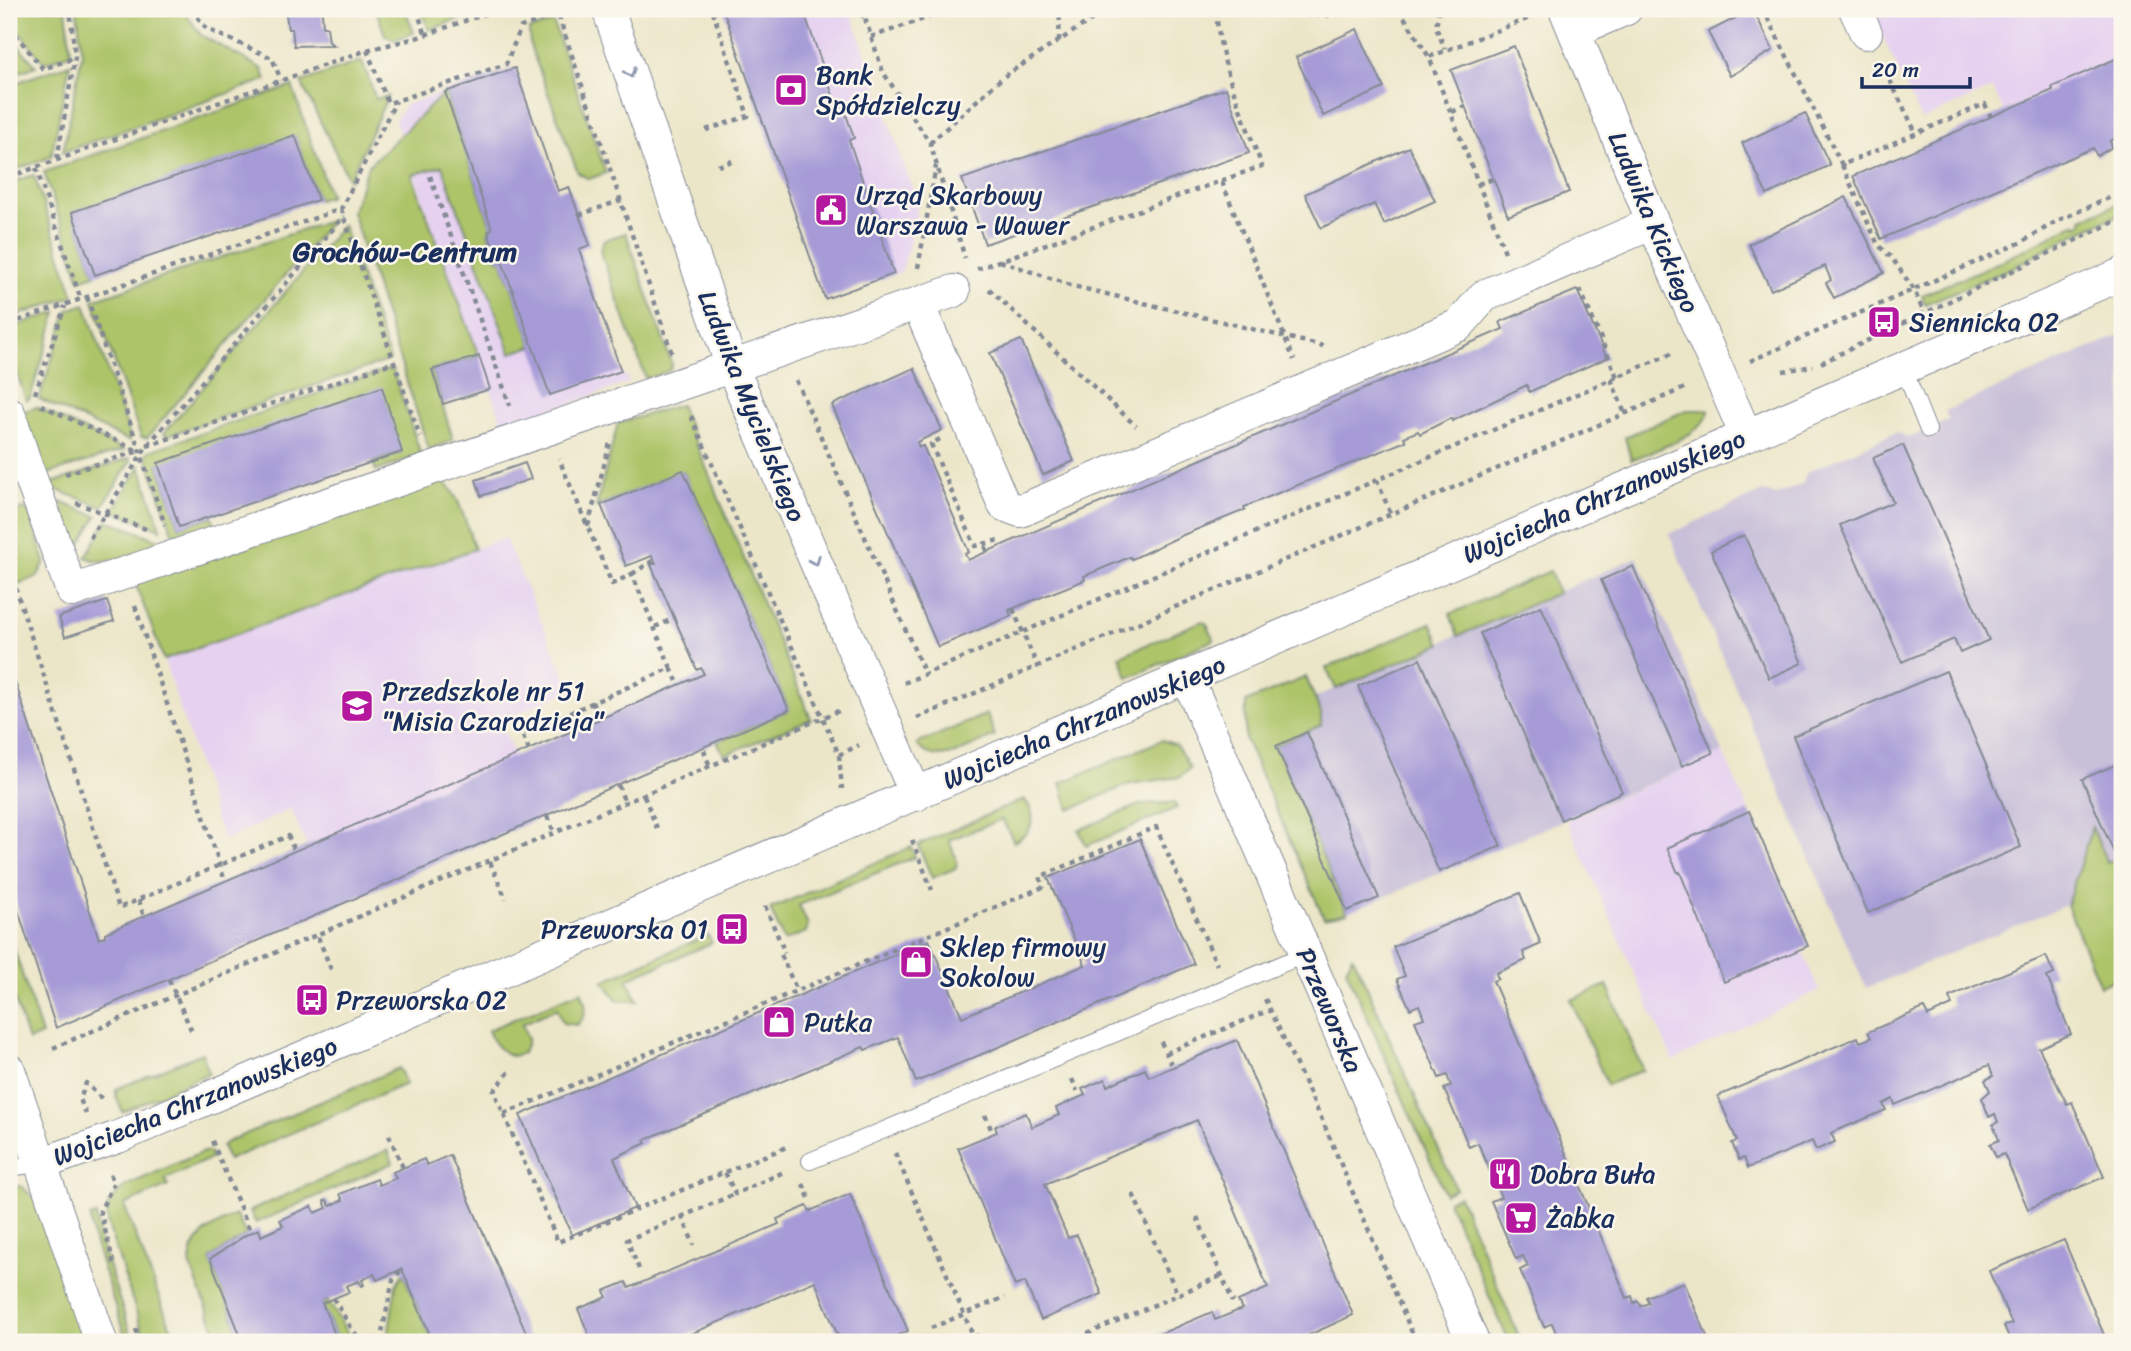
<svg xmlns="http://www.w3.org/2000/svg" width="2131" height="1351" viewBox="0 0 2131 1351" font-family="Sriracha,sans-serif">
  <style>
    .built { fill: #e6d2f0 }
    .industrial { fill: #c8bfd8 }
    .green { fill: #adc469; stroke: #647a64; stroke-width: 2 }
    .building { fill: #a69bd7 }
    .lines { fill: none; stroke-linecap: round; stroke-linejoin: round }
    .service-casing { stroke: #848a94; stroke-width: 18 }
    .minor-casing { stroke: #848a94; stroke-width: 34 }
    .path { stroke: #848a94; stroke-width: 4.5; stroke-dasharray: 5 5; stroke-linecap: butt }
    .service { stroke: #fff; stroke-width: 16 }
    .minor { stroke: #fff; stroke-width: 32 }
    .oneway { stroke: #8d97ae }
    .labels { text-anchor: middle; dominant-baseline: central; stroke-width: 5; stroke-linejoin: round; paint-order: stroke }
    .poi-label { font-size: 26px; fill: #1b2f5e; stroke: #fbf7ec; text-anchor: start }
    .street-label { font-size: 26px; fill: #1b2f5e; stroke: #fbf7ec }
    .neighbourhood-label { font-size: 28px; font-weight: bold; fill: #1b2f5e; stroke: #fbf7ec }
  </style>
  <rect width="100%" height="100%" fill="#fbf7ec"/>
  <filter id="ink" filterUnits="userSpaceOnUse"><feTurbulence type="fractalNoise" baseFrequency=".0143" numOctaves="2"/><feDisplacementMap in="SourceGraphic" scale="14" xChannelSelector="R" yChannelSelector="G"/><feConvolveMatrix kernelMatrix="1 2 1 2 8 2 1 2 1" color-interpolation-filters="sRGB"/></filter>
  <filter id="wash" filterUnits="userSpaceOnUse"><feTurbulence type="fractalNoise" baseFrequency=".00686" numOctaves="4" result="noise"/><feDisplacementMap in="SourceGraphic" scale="28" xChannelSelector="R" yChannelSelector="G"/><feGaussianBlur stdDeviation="1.57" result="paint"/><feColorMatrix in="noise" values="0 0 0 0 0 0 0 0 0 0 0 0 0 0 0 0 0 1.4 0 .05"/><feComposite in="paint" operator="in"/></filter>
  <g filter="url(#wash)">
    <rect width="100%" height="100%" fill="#ece6c9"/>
    <path class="built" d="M723,9H844L852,15L918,205L902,272L825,299Z
      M1882,9H2122V56L2003,111L1993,88L1921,120L1872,13Z
      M515,68L558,190L569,187L590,245L579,250L621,371L630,382L504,427L395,121L405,105Z
      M505,538L571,690L500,721L515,756L307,846L291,809L223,841L164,660Z
      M1723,752L1808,946L1801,949L1819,990L1673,1061L1567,820Z"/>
    <path class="industrial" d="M2122,334V976L2100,986L2066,905L1866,988L1669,534L1762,492L1776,495L1802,484L1807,472L1897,432L1909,438L1949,420L1945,411Z
      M1637,557L1723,752L1347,913L1324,918L1245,739L1313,698Z"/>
    <path class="green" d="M9,9H66L71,53L44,63L9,19Z
      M77,9H183L201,35L262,69L266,80L63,152L82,54Z
      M376,9H405L414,33L394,40L385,35Z
      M421,9H487L429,30Z
      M553,22L606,173L589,179L578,173L530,45L529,30Z
      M15,42L36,66L9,76V48Z
      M362,61L376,99L388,96L349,180L301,82Z
      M70,64L51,157L9,172V85Z
      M292,86L330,196L318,200L295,136L73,212L95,275L80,280L44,172Z
      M445,92L492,229L488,232L497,259L501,258L533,346L511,353L442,166L412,175L479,356L432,370L453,440L429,450L352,212L368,166Z
      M34,175L74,296L9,318V183Z
      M2122,202V213L2076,233L2012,268L1925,304L1922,295L2002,261L2076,223L2077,226L2083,223L2082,219Z
      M332,220L147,438L141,437L93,300Z
      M343,225L390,360L166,436L164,433Z
      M626,233L672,365L669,371L646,379L600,250L604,240Z
      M85,304L130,436L129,441L39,399L68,310Z
      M57,312L30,398L26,400L9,350V328Z
      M389,369L393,371L421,455L376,471L373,462L402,452L158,464L179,527L212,516L215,525L181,536L173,534L146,455L149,451Z
      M680,405L811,719L724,755L717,741L789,710L683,471L596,507L618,423Z
      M36,407L124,450L44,475L23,412Z
      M1687,410H1709C1708,434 1652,451 1631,460L1625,437Z
      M130,458L131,461L102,507L54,489L52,483Z
      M140,466L161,529L113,511Z
      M436,478C459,485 466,527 475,549L164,660L135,582Z
      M60,502L97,516L77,549Z
      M24,509L29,512L45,562L37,577L18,584L9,555V514Z
      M107,520L164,542C140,551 110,569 86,557Z
      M1550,571L1558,593L1458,636L1450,614Z
      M1202,621L1207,624L1214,640L1128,678L1120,656Z
      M1431,623L1441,644L1336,689L1326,668Z
      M1306,677L1321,713V725L1276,746L1347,913L1324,918L1245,739L1246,702Z
      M987,714L995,736C970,746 936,770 916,744Z
      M1162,740L1176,745L1190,768L1180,777L1130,784L1069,810L1061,783Z
      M1024,799C1039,816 1033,832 1014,842L1002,819L949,840L957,861L956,868L932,878L918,845Z
      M1168,803H1174L1177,808L1086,846L1079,830L1141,804Z
      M2092,827L2107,863L2122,857V976L2100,986L2067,905Z
      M911,847L915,857L799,905L808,925L806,932L784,941L770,909Z
      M9,934L42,1035L28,1041L9,981Z
      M708,935L712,943L627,979L638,1001H618L603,981Z
      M1353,956L1456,1189L1445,1194L1346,969Z
      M1607,985L1643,1070L1607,1085L1571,1000Z
      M581,991C587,1004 588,1015 577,1025L563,1023L557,1008L522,1024L528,1039L523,1053L513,1056C499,1051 493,1044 488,1030Z
      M202,1053L209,1073L123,1112L116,1097V1089Z
      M399,1068L406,1084L228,1160L222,1146L227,1142Z
      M388,1150L393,1163L256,1223L250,1211Z
      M203,1152H210L212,1158L165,1179L168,1186L124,1205L176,1342H146L107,1222L108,1204L125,1186Z
      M9,1185L22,1187L39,1202L84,1342H9Z
      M1459,1196L1521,1342H1509L1448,1201Z
      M96,1215L99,1237L133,1342H127L93,1238L90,1217Z
      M236,1215L246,1235L210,1259L243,1342H220L190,1264C191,1235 213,1226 236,1215Z
      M403,1273L433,1342H387L396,1285Z
      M328,1301L353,1342H338L322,1303Z"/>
    <g id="blocks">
      <path class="building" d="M282,9H317L322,12L323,27H327L329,42L334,45L294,46L292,29H288L286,14L282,13Z
        M723,9H803L838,110L844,108L854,138L849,140L894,274L825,299Z
        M1753,9L1773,50L1730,76L1708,32Z
        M1357,29L1384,88L1323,116L1296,57Z
        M1514,46L1569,192L1508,216L1451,70Z
        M2122,56V135L2110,141L2112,147L2097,156L2093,148L1881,239L1853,176L2053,90L2052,87Z
        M515,68L558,191L569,187L579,215L590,245L579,249L621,371L550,395L501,258L497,259L488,232L492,229L445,92Z
        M1226,88L1249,153L985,244L962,179Z
        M1805,113L1830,165L1767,195L1742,143Z
        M295,135L318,200L95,275L72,212Z
        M1409,147L1435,201L1384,224L1374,204L1321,228L1305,194Z
        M1846,197L1884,273L1834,298L1826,283L1831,280L1825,266L1771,290L1749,244Z
        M1577,290L1607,358L1529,392L1527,385L1452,421L1451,418L1420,434L1418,431L1404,437L1406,441L1244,507L1245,510L1183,535L1132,559L1130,557L1084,576L1085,580L1009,610L1011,616L938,647L832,405L914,368L942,430L917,442L919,447L923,446L969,552L965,554L968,560L1503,329L1500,322Z
        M1021,340L1074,461L1043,475L990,353Z
        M479,356L490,389L443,404L432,370Z
        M382,387L402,452L179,527L158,463Z
        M1903,445L1989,640L1960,653L1954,639L1902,662L1840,525L1893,502L1873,458Z
        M525,463L531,479L481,496L476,480Z
        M683,470L789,710L56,1028L9,882V663L99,939L105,936V933L704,674L701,668L697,670L651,565L656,563L652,556L626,566L601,505Z
        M1744,535L1802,663L1769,678L1711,551Z
        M1633,566L1713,753L1682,766L1601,580Z
        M107,601L114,621L65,637L59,617Z
        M1541,606L1622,792L1561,820L1480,633Z
        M1420,659L1501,846L1439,872L1358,686Z
        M1946,671L2021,847L1868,913L1793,736Z
        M1307,732L1379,898L1347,911L1276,746Z
        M2122,762V852L2115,855L2082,779Z
        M1749,811L1808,946L1724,982L1680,872L1678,873L1667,848Z
        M1140,839L1194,964L916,1082L898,1037L865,1050L863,1047L644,1140L646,1143L614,1158L635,1208L572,1235L520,1115L929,940L962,1017L1085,965L1048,878Z
        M1520,893L1541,944L1523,952L1526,960L1496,973L1498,979L1493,981L1627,1298L1632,1296L1634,1303L1638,1301L1641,1306L1649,1303L1646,1297L1684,1282L1709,1341L1705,1342H1550L1549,1339L1557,1335L1552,1323L1544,1327L1520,1270L1528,1266L1523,1256L1516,1259L1491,1201L1501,1197L1478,1143L1469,1147L1444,1089L1451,1086L1447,1075L1439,1078L1415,1021L1424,1018L1419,1005L1410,1009L1397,979L1405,976L1393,947Z
        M2046,956L2054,974L2047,977L2071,1034L2039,1048L2067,1104L2072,1102L2104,1177L2028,1209L2004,1154L1996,1157L1990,1144L1999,1140L1993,1124L1998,1122L1995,1114L1989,1117L1982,1098L1990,1091L1985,1080L1993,1076L1989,1065L1895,1105L1893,1099L1883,1104L1886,1110L1831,1133L1835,1142L1816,1150L1812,1141L1748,1168L1744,1158L1739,1160L1732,1143L1737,1141L1718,1096L1858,1037L1860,1042L1871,1038L1868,1032L1924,1008L1928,1016L1952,1005L1949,997Z
        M1237,1040L1353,1315L1294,1342H1141L1212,1312L1215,1320L1242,1309L1238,1301L1268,1288L1197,1120L1045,1184L1068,1238L1077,1235L1102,1294L1041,1320L1025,1282L1015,1286L958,1148L997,1132L995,1126L1026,1113L1032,1127L1059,1115L1056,1108L1085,1095L1082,1089L1105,1079L1107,1086L1145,1069L1149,1077Z
        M450,1155L530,1342H433L402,1269L377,1280L374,1274L362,1280L364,1285L362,1286L359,1281L346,1286L349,1292L322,1303L338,1342H243L210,1259L246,1235L259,1229L261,1236L283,1226L280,1220L312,1206L315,1213L327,1208L324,1201L327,1200L330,1206L343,1200L340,1194L377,1179L379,1185L396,1178L393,1172L424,1159L427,1165Z
        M850,1194L908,1331L898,1335L901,1342H829L838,1336L815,1281L672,1342H592L578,1309L607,1297L604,1291L626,1282L629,1288L779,1224L777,1219L807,1206L810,1211Z
        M2064,1240L2107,1342H2011L2004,1326L2012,1324L1989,1271Z"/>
    </g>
  </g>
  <g filter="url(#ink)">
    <use href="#blocks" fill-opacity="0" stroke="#848a94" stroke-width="2"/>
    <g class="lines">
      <defs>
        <path id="service" d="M1903,367L1928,430
          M810,1161L1306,954
          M9,1168L43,1163"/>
        <path id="minor" d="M608,9L732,367L916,795
          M1565,9L1653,223L1746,435
          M1855,9L1866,33
          M1574,31L1626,9
          M918,304L1004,505L1020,511L1459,325L1484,296L1653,223
          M9,413L26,465
          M9,470L26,465L72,591L954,291
          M1187,677L1473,1342
          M9,1070L101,1342
          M43,1163L118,1137L2122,274"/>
      </defs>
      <use href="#service" class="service-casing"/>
      <use href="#minor" class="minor-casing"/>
      <path class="path" d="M191,9L207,29L272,58L281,80
        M416,9L426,35
        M552,9L558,14L672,354
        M853,9L864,17
        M862,9L883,72L930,143L965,258
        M1276,9C1305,21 1338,15 1367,9
        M1399,9L1429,57
        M1439,9L1436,27L1445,49
        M1763,9L1842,165L1985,104L1991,117
        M9,26L43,69L74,58
        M871,37L953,9
        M1059,41L1060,9
        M367,50L388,103L396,101L506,64L521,27L558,14
        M1881,62L1916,133
        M1452,112L1465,106
        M706,130L748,116L712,9
        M930,143L1003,77L1108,9
        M57,159L75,57L70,9
        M1842,165L1878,245L1892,258L1914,290L1923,311
        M718,166L735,160
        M36,168L81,300
        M430,176L510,406
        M9,177L367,50L416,38L499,9
        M1222,182L1294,360
        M1478,184L1493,179
        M341,209L420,437
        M579,215L622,200
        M1505,252L1429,57L1532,17
        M1000,261L1073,286L1323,346
        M918,268L936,166
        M977,269L1262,166C1243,115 1219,64 1216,9
        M989,289L1136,426
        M1580,289L1617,377
        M87,297L165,525
        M9,324L341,209L396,101
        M1750,361L2022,242L2057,221L2122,192
        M1821,363L2122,218
        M1783,371L1813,366
        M1611,379L1625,414
        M796,380L925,674
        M35,394L65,306
        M41,405L138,451
        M691,416L839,755L842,789
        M940,439L931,444L975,546L999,540
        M147,446L394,362
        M65,474L139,451
        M1377,480L1391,515
        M76,503L146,529
        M588,526L610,443
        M90,538L146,447L344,216
        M985,546L988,552
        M9,568L119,908L288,836L295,852
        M632,574L654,560
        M135,606L225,881
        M1013,609L1038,668
        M655,627L675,618
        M671,668L677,681
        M904,683L1675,352
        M592,702L600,719
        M917,718L1687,387
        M529,750L522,734L671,668L632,574L612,584L559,459
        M704,750L710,767
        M839,755L859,745
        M618,785L625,803
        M644,796L659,833
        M547,816L555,834
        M912,840L932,890
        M490,862L506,899
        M139,900L144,917
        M765,906L785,953
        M318,937L333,974
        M781,955L797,991
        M169,980L193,1034
        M1265,999L1323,1122L1416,1342
        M1161,1042L1171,1064
        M53,1048L843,709
        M1166,1053L1270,1010
        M509,1072L494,1091L558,1242L725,1172L735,1194L786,1171
        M1072,1079L1077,1091
        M86,1114L80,1099L86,1083L104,1101
        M504,1114L1043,887L1040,877L1156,827L1217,965
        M985,1115L991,1129
        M389,1135L403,1168
        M212,1141L251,1233
        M895,1153L972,1333L988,1342
        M725,1172L789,1146
        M110,1174L114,1183L100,1211L114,1264
        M803,1184L809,1198
        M1133,1194L1178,1295
        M682,1216L694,1245
        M1197,1217L1233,1302
        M639,1269L627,1240L735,1194
        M333,1298L360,1342
        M931,1328L1005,1297
        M136,1329L140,1342
        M380,1342L393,1280L402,1269
        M1069,1342L1223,1275"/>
      <use href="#service" class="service"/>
      <use href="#minor" class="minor"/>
    </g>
    <defs><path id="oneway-chevron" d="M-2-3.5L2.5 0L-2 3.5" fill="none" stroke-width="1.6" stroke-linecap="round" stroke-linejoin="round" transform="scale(1.75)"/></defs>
    <g class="oneway">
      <use href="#oneway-chevron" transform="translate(630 73) rotate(71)"/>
      <use href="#oneway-chevron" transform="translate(815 561) rotate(67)"/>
    </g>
  </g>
  <defs>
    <symbol id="bank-square" viewBox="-11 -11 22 22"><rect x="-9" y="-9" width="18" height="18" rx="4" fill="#b5179e" stroke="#fbf7ec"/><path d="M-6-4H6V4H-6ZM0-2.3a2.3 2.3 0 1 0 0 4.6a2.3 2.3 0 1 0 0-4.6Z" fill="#fff"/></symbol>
    <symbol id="civic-square" viewBox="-11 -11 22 22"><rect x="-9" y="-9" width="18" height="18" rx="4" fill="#b5179e" stroke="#fbf7ec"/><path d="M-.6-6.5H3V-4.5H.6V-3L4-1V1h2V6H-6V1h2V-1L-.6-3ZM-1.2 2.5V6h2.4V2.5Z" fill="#fff"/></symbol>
    <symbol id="bus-square" viewBox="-11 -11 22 22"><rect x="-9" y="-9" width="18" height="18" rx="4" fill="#b5179e" stroke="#fbf7ec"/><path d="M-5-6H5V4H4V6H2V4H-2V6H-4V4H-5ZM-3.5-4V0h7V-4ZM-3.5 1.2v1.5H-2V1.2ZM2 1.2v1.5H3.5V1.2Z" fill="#fff"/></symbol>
    <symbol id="school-square" viewBox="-11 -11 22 22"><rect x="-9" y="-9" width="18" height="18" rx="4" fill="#b5179e" stroke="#fbf7ec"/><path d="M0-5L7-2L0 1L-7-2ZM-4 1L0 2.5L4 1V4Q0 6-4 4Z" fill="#fff"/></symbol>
    <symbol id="shop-square" viewBox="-11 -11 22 22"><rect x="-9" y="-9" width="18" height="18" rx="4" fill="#b5179e" stroke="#fbf7ec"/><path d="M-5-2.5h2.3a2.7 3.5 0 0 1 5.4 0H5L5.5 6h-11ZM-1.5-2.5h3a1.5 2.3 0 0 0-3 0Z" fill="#fff"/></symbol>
    <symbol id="restaurant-square" viewBox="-11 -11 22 22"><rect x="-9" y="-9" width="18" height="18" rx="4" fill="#b5179e" stroke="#fbf7ec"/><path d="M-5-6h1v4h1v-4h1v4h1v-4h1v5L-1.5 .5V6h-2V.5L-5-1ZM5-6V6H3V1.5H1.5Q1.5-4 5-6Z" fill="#fff"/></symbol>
    <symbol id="supermarket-square" viewBox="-11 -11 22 22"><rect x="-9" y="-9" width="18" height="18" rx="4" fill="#b5179e" stroke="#fbf7ec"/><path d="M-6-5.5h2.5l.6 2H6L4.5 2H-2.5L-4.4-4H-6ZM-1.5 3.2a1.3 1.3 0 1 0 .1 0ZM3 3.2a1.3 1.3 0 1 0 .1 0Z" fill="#fff"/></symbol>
  </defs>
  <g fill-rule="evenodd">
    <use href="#bank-square" x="772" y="71" width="38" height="38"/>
    <use href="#civic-square" x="812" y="191" width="38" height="38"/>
    <use href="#bus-square" x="1865" y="303" width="38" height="38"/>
    <use href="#school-square" x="338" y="687" width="38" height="38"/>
    <use href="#bus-square" x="713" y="910" width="38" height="38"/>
    <use href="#shop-square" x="897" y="943" width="38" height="38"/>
    <use href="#bus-square" x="293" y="981" width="38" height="38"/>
    <use href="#shop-square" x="760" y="1003" width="38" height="38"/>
    <use href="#restaurant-square" x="1486" y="1155" width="38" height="38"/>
    <use href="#supermarket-square" x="1502" y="1199" width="38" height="38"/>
  </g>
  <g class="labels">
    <g class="poi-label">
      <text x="816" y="75">Bank<tspan x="816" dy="30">Spółdzielczy</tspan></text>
      <text x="856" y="195">Urząd Skarbowy<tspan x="856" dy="30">Warszawa - Wawer</tspan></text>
      <text x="1909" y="322">Siennicka 02</text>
      <text x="382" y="691">Przedszkole nr 51<tspan x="382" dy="30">"Misia Czarodzieja"</tspan></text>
      <text x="708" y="929" text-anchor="end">Przeworska 01</text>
      <text x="940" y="947">Sklep firmowy<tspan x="940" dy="30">Sokolow</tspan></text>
      <text x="336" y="1000">Przeworska 02</text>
      <text x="804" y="1022">Putka</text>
      <text x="1530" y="1174">Dobra Buła</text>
      <text x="1546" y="1218">Żabka</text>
    </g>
    <g class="street-label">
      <text transform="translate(1654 222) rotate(67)">Ludwika Kickiego</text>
      <text transform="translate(752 406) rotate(68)">Ludwika Mycielskiego</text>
      <text transform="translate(1604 496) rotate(-23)">Wojciecha Chrzanowskiego</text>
      <text transform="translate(1084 722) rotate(-23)">Wojciecha Chrzanowskiego</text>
      <text transform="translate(1330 1010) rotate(67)">Przeworska</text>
      <text transform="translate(195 1101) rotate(-22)">Wojciecha Chrzanowskiego</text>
    </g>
    <g class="neighbourhood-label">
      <text x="405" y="251">Grochów-Centrum</text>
    </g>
  </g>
  <rect width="2131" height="1351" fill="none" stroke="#fbf7ec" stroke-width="35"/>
  <path d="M1862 77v10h108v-10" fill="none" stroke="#1b2f5e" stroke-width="3.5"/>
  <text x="1872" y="77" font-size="21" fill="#1b2f5e" stroke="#fbf7ec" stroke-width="5" paint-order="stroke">20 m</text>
</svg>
